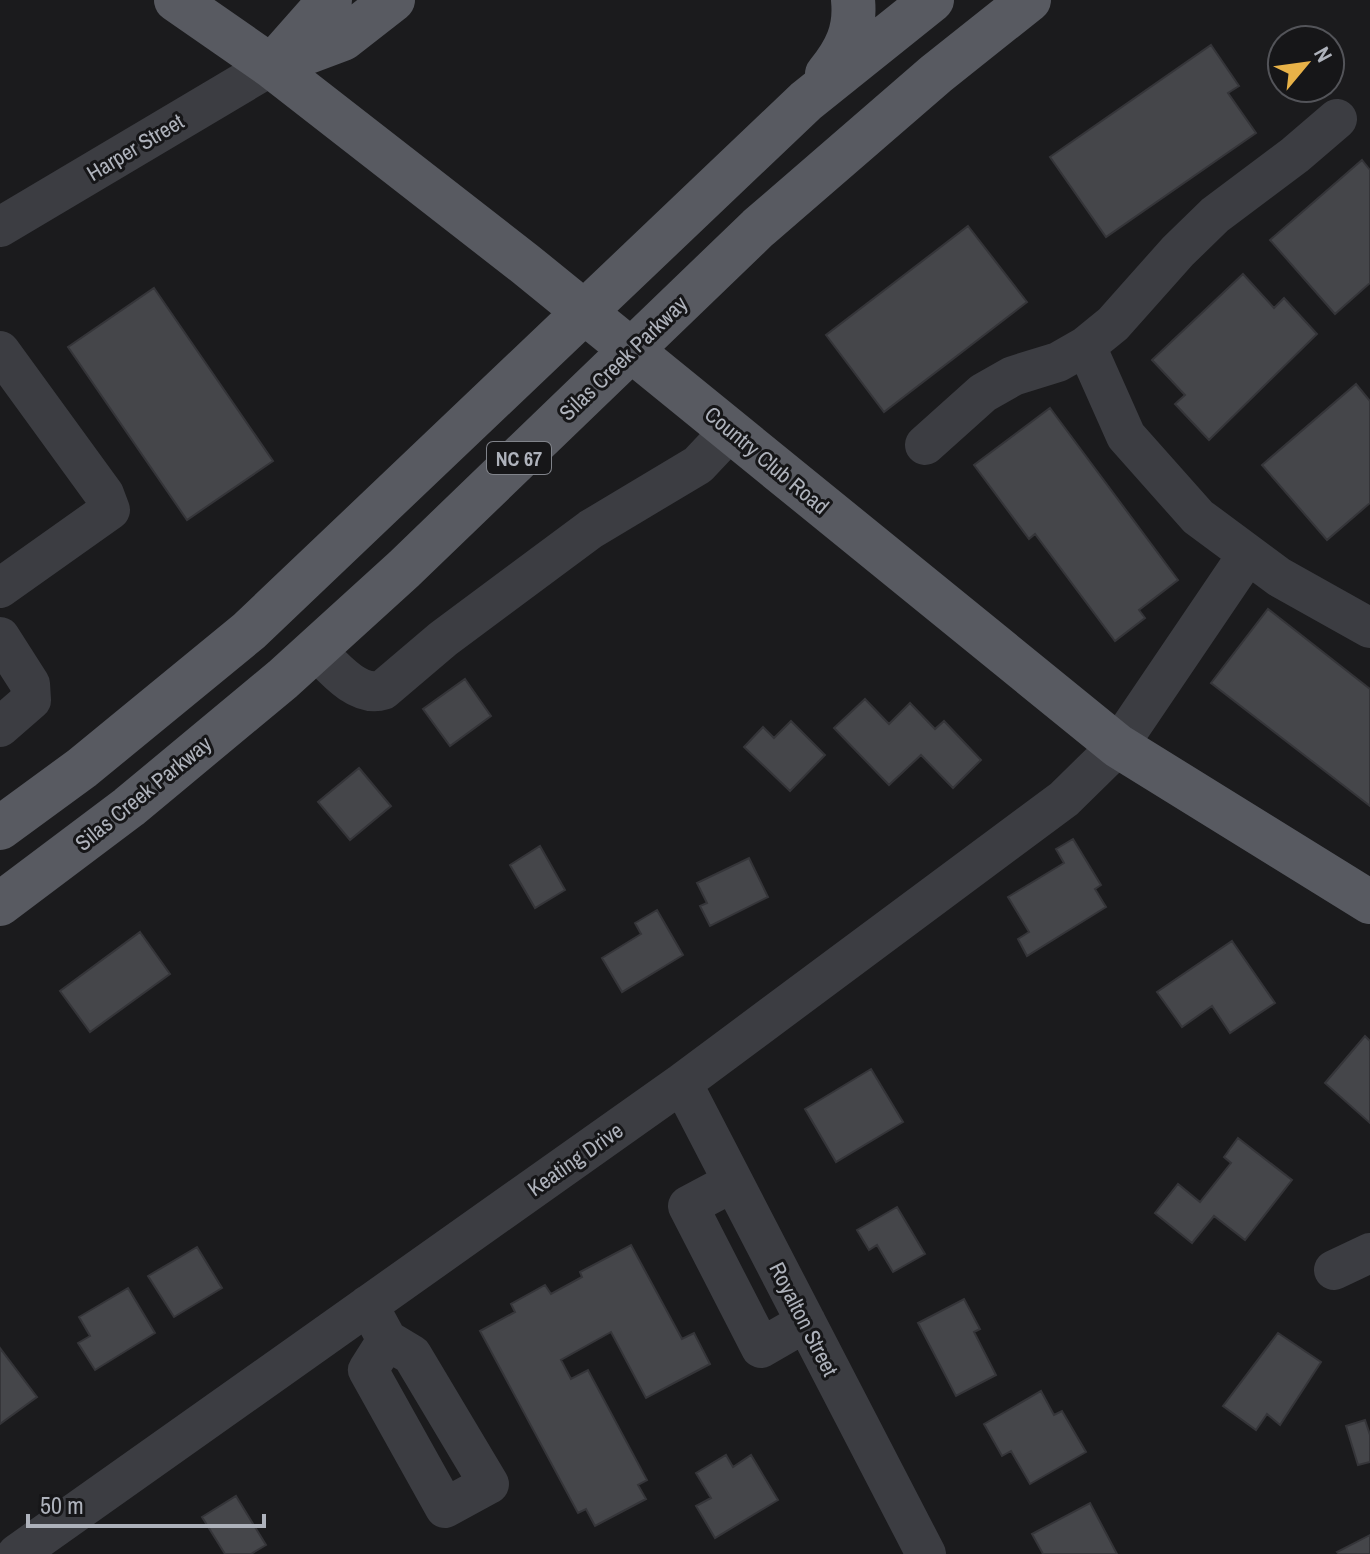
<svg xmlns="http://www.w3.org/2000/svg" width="1370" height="1554" viewBox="0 0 1370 1554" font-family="'Archivo Narrow',sans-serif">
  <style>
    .building { fill: #45464a; stroke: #353539; stroke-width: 2 }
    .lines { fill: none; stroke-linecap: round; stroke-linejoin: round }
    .minor { stroke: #3c3d42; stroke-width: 40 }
    .major { stroke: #585a61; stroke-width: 44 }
    .labels { text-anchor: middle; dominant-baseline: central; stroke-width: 6; stroke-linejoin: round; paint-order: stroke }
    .shield { fill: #161618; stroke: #80838a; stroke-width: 2 }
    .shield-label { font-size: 20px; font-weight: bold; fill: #aeb2bb }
    .street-label { font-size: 22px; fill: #aeb2bb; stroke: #161618 }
  </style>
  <rect width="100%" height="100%" fill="#1b1b1d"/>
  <path class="building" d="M1211,45L1239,86L1228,93L1256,133L1106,237L1050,157Z
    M1362,160L1370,170V283L1335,314L1270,240Z
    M968,226L1027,302L884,412L826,335Z
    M1243,274L1274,308L1284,298L1317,334L1209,440L1175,404L1185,395L1152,360Z
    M154,288L273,461L187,520L68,347Z
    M1356,384L1370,401V503L1327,540L1262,465Z
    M1050,408L1178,580L1139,610L1145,618L1115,641L1035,534L1029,539L974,465Z
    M1268,609L1370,689V806L1211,683Z
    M465,679L491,716L450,746L423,709Z
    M865,699L889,724L910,703L935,729L944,721L981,760L953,788L921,755L889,785L834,728Z
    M791,721L825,755L790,791L744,747L763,727L774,738Z
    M359,768L391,806L350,840L318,802Z
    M1073,839L1101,885L1095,889L1106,907L1027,956L1018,939L1029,932L1008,897L1064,863L1056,849Z
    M540,846L565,890L535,908L510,865Z
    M749,858L768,897L710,926L700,906L707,903L697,883Z
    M657,910L683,955L622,992L602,958L641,934L635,923Z
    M140,932L170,974L90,1032L60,991Z
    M1232,941L1275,1003L1230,1033L1212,1006L1182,1027L1157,992Z
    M1365,1036L1370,1041V1123L1325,1083Z
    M871,1069L903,1122L836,1162L805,1109Z
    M1238,1138L1292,1180L1245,1240L1214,1216L1192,1243L1155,1213L1178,1184L1200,1202L1231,1163L1224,1157Z
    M897,1207L925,1254L893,1272L877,1245L869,1250L857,1230Z
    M631,1245L682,1339L694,1333L710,1364L646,1398L611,1332L561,1360L571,1379L588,1370L647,1480L638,1485L646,1499L595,1526L586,1509L578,1513L480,1331L515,1312L511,1304L545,1285L551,1294L582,1277L580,1272Z
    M197,1247L222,1288L174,1317L148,1276Z
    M128,1288L155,1333L95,1370L78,1343L90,1336L79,1317Z
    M964,1299L980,1329L974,1332L996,1375L956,1396L918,1323Z
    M1278,1333L1321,1362L1280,1425L1267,1414L1256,1430L1223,1406Z
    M0,1348L37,1397L0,1424Z
    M1041,1391L1054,1415L1062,1411L1086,1452L1030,1484L1011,1451L1002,1456L984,1424Z
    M1365,1420L1370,1435V1462L1358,1465L1346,1426Z
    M726,1455L733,1467L751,1455L778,1500L715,1538L696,1506L711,1498L696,1473Z
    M236,1496L266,1545L251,1554H225L202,1517Z
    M1090,1503L1117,1554H1043L1032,1534Z
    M1370,1535V1554H1339L1337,1552Z"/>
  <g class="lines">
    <path class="minor" d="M0,227L271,66
      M1086,346L1126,436L1198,517L1279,577L1370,628
      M0,351L104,494L110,510L0,588
      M925,445L983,393L1013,376L1058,362L1086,346L1113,324L1178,251L1215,215L1295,155L1337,119
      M0,637L30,684L31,700L0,727
      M315,649C332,666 357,698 383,690L443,639L591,529L698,465L731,430
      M682,1083L926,1554
      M733,1182L688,1206L761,1348L806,1322
      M1334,1270L1370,1253
      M368,1305L387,1340L412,1355L489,1484L445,1508L368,1370L387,1340
      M17,1554L682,1083L1064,799L1118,746L1248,554"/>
    <path class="major" d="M176,0L271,66L524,263L1118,746L1370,902
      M276,61L330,0
      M271,66L343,39L393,0
      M827,74C846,51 856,30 853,0
      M0,828L82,768L249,631L806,101L932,0
      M0,904L129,807L283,679L404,569L758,228L936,74L1029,0"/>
  </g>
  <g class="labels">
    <rect class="shield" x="487" y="442" width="64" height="32" rx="6"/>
    <g class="shield-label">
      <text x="519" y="458">NC 67</text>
    </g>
    <g class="street-label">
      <text transform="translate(135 147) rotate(-31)">Harper Street</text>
      <text transform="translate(623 358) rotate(-44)">Silas Creek Parkway</text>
      <text transform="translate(767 460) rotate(40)">Country Club Road</text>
      <text transform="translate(143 793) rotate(-39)">Silas Creek Parkway</text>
      <text transform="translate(575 1159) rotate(-35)">Keating Drive</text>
      <text transform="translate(804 1319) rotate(63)">Royalton Street</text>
    </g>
  </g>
  <g transform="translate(1306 64) rotate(61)"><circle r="38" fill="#161618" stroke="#535459" stroke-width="2"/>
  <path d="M0-6L14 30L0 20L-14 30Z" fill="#e8b248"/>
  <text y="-12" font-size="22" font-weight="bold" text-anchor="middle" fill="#aeb2bb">N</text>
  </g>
  <path d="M28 1514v12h236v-12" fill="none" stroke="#aeb2bb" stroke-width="4"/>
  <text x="40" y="1514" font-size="24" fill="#aeb2bb" stroke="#161618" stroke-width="6" paint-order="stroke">50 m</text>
</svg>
